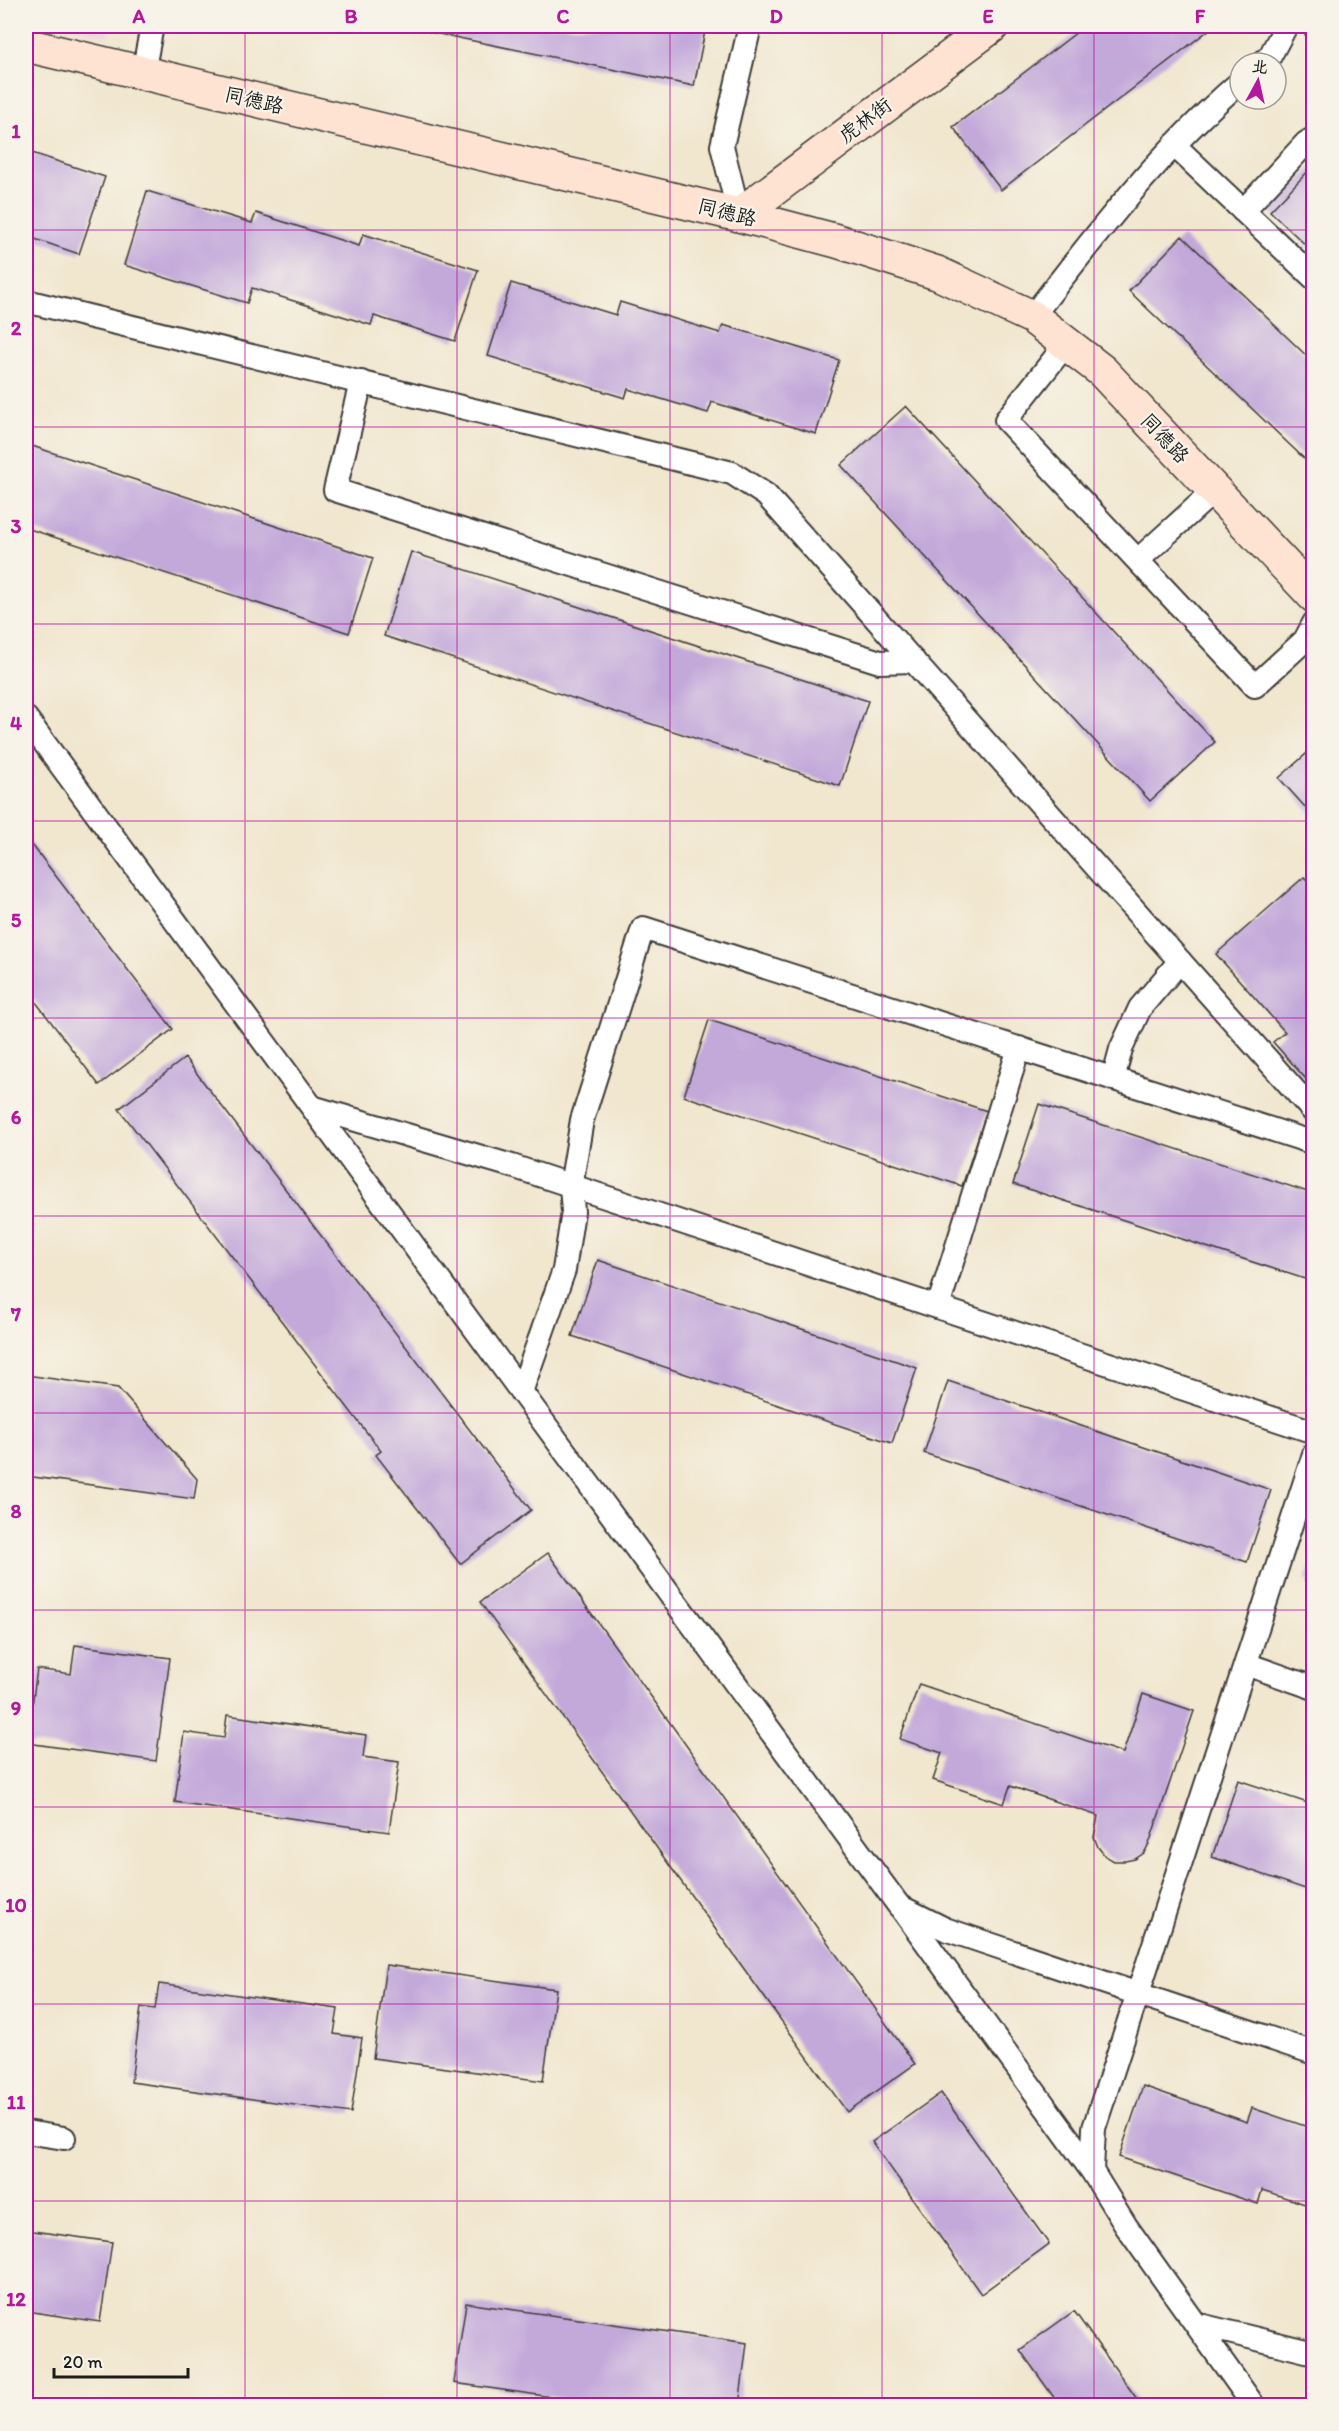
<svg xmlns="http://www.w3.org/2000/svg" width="1339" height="2431" viewBox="0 0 1339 2431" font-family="Itim,'LXGW WenKai TC',sans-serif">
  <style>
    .built { fill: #f2d0e2 }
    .building { fill: #c3a9da }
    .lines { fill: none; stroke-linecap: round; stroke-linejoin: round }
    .lane-casing { stroke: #3c3a37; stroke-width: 26 }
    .secondary-casing { stroke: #3c3a37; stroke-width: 36 }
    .lane { stroke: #fff; stroke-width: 22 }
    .secondary { stroke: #fee3d2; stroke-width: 33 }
    .grid { fill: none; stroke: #b5179e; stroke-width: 1.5; stroke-opacity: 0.55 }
    .labels { text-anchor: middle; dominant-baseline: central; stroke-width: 4.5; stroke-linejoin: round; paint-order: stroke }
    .street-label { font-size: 20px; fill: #1c1c1c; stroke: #f7f3e8 }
    .neatline { fill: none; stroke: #b5179e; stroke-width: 2 }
    .grid-label { font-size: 20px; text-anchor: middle; font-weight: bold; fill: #b5179e }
  </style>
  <rect width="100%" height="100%" fill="#f7f3e8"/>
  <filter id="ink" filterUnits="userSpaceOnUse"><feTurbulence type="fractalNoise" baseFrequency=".0167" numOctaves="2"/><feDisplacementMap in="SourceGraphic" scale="12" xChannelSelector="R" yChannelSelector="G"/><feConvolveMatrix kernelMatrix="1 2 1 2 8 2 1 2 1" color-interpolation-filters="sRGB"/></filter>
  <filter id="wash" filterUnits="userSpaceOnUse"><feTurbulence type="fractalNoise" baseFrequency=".008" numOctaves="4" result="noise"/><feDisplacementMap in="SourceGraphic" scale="24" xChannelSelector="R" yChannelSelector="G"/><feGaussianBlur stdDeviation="1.35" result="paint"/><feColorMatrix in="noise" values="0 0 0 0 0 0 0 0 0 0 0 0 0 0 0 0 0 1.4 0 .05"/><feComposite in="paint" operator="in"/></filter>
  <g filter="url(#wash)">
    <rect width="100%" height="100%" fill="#f1e6ce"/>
    <path class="built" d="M64,26H110L108,36Z"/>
    <g id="blocks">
      <path class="building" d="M1085,26H1214L1001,190L953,127Z
        M405,27V26H706L694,86Z
        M1314,27V47L1304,33Z
        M26,151L105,177L79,254L26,236Z
        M1314,165V253L1270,211Z
        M147,191L252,223L256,213L359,246L363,234L478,270L455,341L374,316L371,325L252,288L247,303L124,265Z
        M1182,236L1314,363V468L1129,291Z
        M511,283L616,315L620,302L720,333L723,325L839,360L816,434L712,402L708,413L628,389L625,398L488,356Z
        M906,406L1215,742L1150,801L841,465Z
        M26,444L373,558L349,633L26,528Z
        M411,552L868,701L840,786L384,636Z
        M1314,747V817L1279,778Z
        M26,837L173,1029L99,1085L26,989Z
        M1304,877L1314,887V1088L1273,1042L1285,1032L1216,954Z
        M709,1020L987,1111L962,1186L684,1096Z
        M185,1058L531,1510L460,1564L376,1455L381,1451L119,1109Z
        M1039,1104L1314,1194V1282L1013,1184Z
        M598,1260L917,1368L892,1443L572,1336Z
        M26,1375L118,1388L197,1479L194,1499L26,1476Z
        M948,1381L1271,1490L1247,1562L924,1453Z
        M548,1553L915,2064L847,2112L480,1602Z
        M1313,1558H1314V1583L1305,1580Z
        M75,1645L170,1658L156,1761L27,1743L37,1669L71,1674Z
        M919,1684L1123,1753L1143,1694L1194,1711L1149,1844L1144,1853L1135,1859L1125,1861H1114L1105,1856L1098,1847L1094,1837L1098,1816L1010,1786L1004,1804L933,1780L942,1753L900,1739Z
        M227,1715L366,1735L363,1757L399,1762L389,1832L175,1802L184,1732L224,1738Z
        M1238,1780L1314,1805V1892L1212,1857Z
        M386,1965L556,1989L543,2081L373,2058Z
        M159,1984L338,2009L334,2034L362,2038L351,2113L131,2082L141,2007L155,2009Z
        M1143,2086L1247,2122L1252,2108L1314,2129V2207L1262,2190L1258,2204L1119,2157Z
        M941,2093L1049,2244L981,2294L872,2142Z
        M26,2230L112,2242L100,2322L26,2311Z
        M466,2303L747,2343L739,2406H616L454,2383Z
        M1074,2311L1142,2406H1060L1020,2350Z"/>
    </g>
  </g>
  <g filter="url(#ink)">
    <use href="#blocks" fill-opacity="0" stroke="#3c3a37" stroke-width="1.5"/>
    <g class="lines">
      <defs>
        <path id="lane" d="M1262,63L1270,56L1286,26
          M143,73L152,26
          M1174,145L1314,278
          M1243,211L1306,143L1314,138
          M739,215L722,146L750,26
          M26,301L732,473L766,495L1314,1112
          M1032,317C1096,234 1161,150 1240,82
          M1066,344L1006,420L1255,686L1305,640L1314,623
          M361,382L335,490L880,662L914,661
          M1138,560L1214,491
          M26,718L899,1906L945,1929L1314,2053
          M1113,1079L1121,1049L1140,1008L1180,961
          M312,1107L512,1166L1314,1432
          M938,1307L1019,1048
          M521,1392L564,1270L573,1212L571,1186L582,1120L643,928L1314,1143
          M1246,1664L1314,1688
          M902,1909L1092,2171
          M26,2132L64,2138
          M1196,2324L1314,2353
          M1254,2406L1126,2226L1092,2171L1094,2128L1314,1454"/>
        <path id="secondary" d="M26,45L739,215L837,241L937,273L1032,317L1102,371L1314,596
          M739,215L992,26"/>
      </defs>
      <use href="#lane" class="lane-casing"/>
      <use href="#secondary" class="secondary-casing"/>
      <use href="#lane" class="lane"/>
      <use href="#secondary" class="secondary"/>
    </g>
  </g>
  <path class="grid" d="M245,26V2406M457,26V2406M670,26V2406M882,26V2406M1094,26V2406M26,230H1314M26,427H1314M26,624H1314M26,821H1314M26,1018H1314M26,1216H1314M26,1413H1314M26,1610H1314M26,1807H1314M26,2004H1314M26,2201H1314"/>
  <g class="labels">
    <g class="street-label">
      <text transform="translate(254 100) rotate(13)">同德路</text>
      <text transform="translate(865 120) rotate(-37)">虎林街</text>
      <text transform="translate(727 212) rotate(14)">同德路</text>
      <text transform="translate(1165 438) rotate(47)">同德路</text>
    </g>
  </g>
  <rect width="1339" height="2431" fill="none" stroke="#f7f3e8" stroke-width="66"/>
  <g transform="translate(1258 81) rotate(8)"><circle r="28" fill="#f7f3e8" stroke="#9f9d96" stroke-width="1.5"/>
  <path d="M0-4.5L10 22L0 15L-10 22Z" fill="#b5179e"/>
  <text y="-9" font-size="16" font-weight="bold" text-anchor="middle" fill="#1c1c1c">北</text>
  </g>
  <path d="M54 2368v9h134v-9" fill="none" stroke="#1c1c1c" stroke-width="3"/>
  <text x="63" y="2368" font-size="18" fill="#1c1c1c" stroke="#f7f3e8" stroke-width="4.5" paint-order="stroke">20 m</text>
  <rect x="33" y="33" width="1273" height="2365" class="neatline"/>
  <g class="grid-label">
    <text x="139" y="23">A</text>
    <text x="351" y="23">B</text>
    <text x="563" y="23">C</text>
    <text x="776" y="23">D</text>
    <text x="988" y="23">E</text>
    <text x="1200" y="23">F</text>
    <text x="16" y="138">1</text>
    <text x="16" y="335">2</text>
    <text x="16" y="533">3</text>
    <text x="16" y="730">4</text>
    <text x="16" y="927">5</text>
    <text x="16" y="1124">6</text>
    <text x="16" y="1321">7</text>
    <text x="16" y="1518">8</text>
    <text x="16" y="1715">9</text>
    <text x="16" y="1912">10</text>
    <text x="16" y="2109">11</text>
    <text x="16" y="2306">12</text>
  </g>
</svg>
